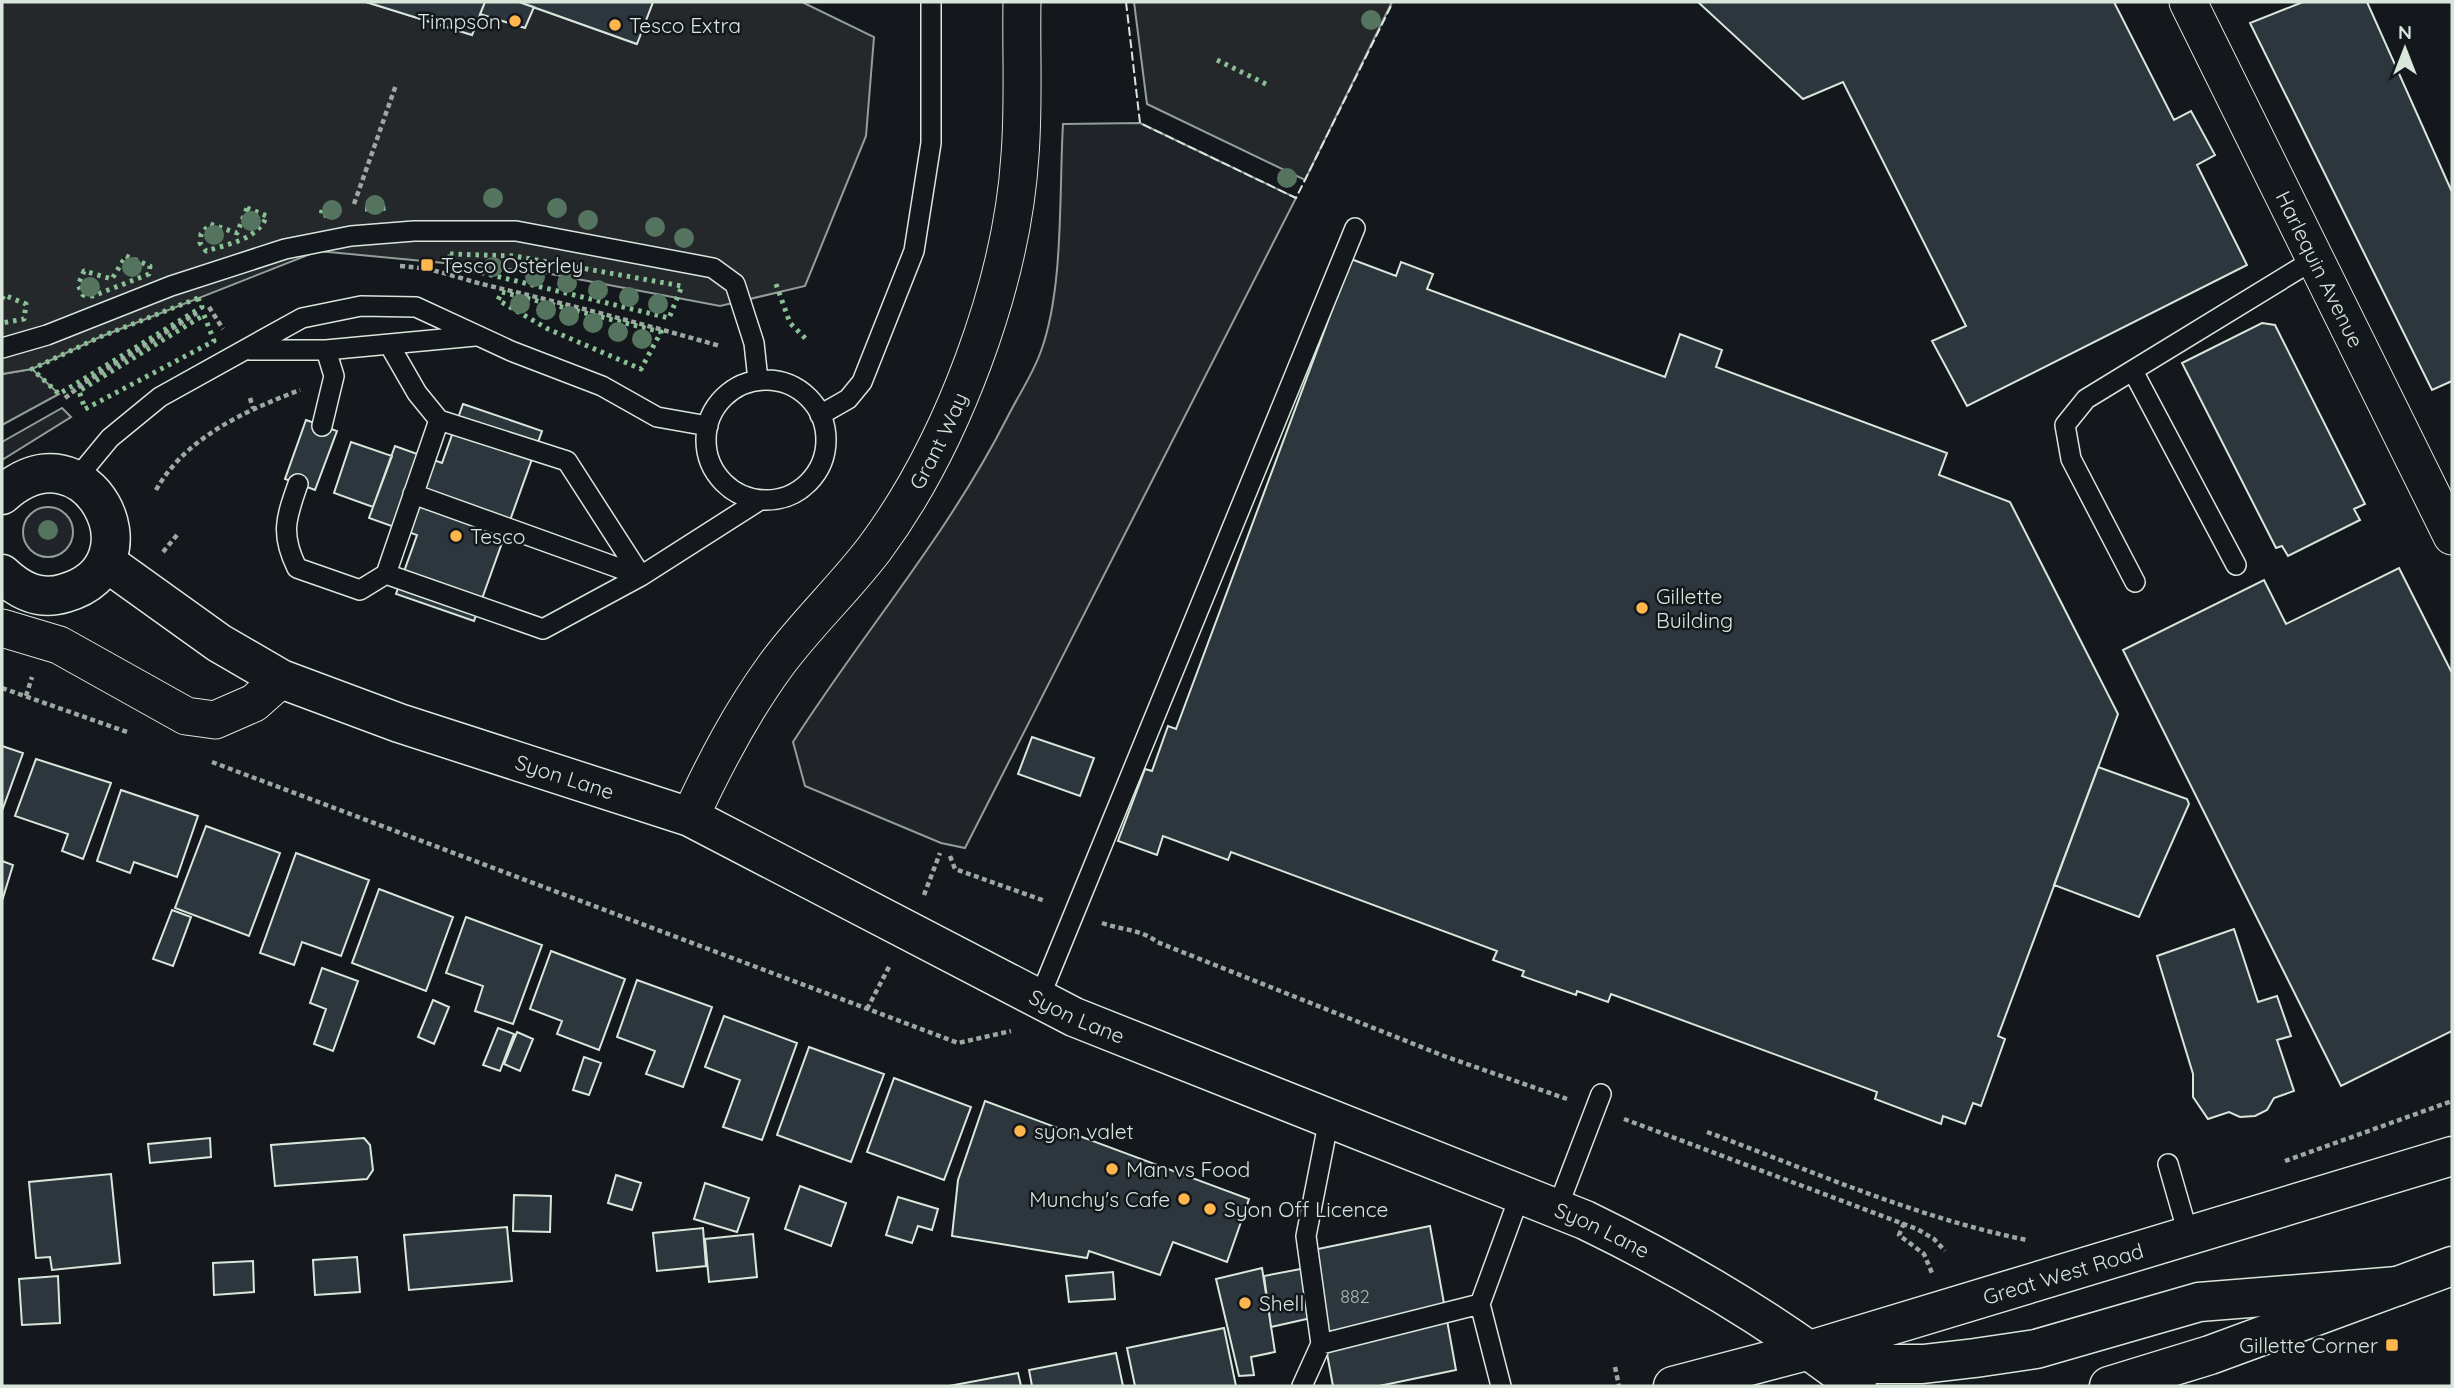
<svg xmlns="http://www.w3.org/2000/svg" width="2454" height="1388" viewBox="0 0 2454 1388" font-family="Quicksand,sans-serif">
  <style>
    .green { fill: #202428; stroke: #939e99; stroke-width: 2 }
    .parking { fill: #24282b; stroke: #939e99; stroke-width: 2 }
    .building { fill: #2c363c; stroke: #d8e6dc; stroke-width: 2 }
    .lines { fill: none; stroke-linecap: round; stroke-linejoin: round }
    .service-casing { stroke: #d8e6dc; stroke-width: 22 }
    .minor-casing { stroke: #d8e6dc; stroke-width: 39 }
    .secondary-casing { stroke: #d8e6dc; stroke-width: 41 }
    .trunk-casing { stroke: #d8e6dc; stroke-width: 41 }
    .path { stroke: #9da8a2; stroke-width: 4.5; stroke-dasharray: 5 3.5; stroke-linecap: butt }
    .service { stroke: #14181c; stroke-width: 19 }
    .minor { stroke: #14181c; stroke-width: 37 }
    .secondary { stroke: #14181c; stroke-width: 38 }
    .trunk { stroke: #14181c; stroke-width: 38 }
    .hedge { stroke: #8ac095; stroke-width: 5; stroke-dasharray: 3.5 5; stroke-linecap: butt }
    .fence { stroke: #d8e6dc; stroke-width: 2; stroke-dasharray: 9 3.5; stroke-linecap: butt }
    .tree { fill: #55745f }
    .poi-dot { fill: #ffb74d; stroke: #14181c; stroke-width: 2.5 }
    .labels { text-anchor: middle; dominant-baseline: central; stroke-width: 5; stroke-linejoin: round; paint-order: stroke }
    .number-label { font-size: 18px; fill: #adbab4 }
    .poi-label { font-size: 21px; fill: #d8e6dc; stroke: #14181c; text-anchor: start }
    .street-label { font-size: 21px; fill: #d8e6dc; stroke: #14181c }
  </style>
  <rect width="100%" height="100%" fill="#14181c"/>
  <path class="green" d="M1140,123L1296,198L965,848L941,843L805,786L793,742C864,631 947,536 1007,418C1018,396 1033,374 1041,351C1064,288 1059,192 1063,124Z
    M32,369L59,394L2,425V374Z
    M62,408L71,417L2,460V442Z
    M23 532a25 25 0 1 1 50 0a25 25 0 1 1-50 0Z"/>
  <path class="parking" d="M2,2H366L472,35L485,2H519L636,44L653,2H802L874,37L866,136L805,286L720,306L540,272L318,251L100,337L32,369L2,374Z
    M1134,2H1392L1305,180L1147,104Z"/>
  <path class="building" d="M366,2H485L472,35Z
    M485,2H519L534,7L525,28L480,14Z
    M519,2H653L637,44Z
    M1698,2H2114L2174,120L2191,111L2215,155L2197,165L2247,265L1967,406L1932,341L1966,326L1843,82L1803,99Z
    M2303,2H2367L2452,192V381L2432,390L2250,23Z
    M1351,259L1396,276L1401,262L1433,274L1427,289L1665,377L1680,334L1722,350L1716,367L1947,453L1939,475L2010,502L2118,714L1998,1036L2005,1039L1981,1106L1973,1103L1965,1124L1943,1116L1941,1124L1875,1099L1877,1092L1611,994L1608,1002L1577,991L1576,995L1522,976L1524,971L1493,960L1497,951L1231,852L1228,860L1163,836L1157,855L1118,841L1145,769L1152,771L1168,726L1176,729Z
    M2262,323L2275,325L2365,504L2354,509L2360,520L2288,556L2282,546L2276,548L2182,363Z
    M463,404L542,431L474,621L396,594L417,535L369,518L395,446L442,463Z
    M306,420L337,431L315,490L285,479Z
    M351,442L392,456L373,507L334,493Z
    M2399,568L2452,673V1031L2341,1086L2123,650L2264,580L2286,624Z
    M1032,737L1094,758L1080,796L1018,774Z
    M2,746L23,753L2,811Z
    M36,759L111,783L83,859L62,851L68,834L15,816Z
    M2098,767L2187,799L2189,804L2139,917L2054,885Z
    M121,790L198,816L177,877L134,862L130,873L97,861Z
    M206,826L280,853L249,936L175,908Z
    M296,853L369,880L341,956L302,942L294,965L260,953Z
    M2,861L13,865L2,901Z
    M379,889L453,917L426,991L352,963Z
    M172,910L191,917L173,966L153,959Z
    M466,917L542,945L513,1024L475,1011L483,986L446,973Z
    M2234,929L2258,1002L2277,996L2291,1036L2277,1040L2294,1091L2274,1098L2267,1110L2255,1116L2240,1117L2229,1112L2208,1119L2193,1097V1074L2157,956Z
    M551,951L625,979L599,1050L557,1034L562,1021L530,1009Z
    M322,968L358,981L333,1051L314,1044L326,1009L310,1003Z
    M637,980L712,1007L683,1087L646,1074L655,1051L617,1037Z
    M433,1000L449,1007L434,1044L418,1037Z
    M724,1016L797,1043L762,1140L723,1127L740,1080L705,1067Z
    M498,1028L514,1034L500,1071L483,1065Z
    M517,1032L533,1039L520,1071L504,1064Z
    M809,1047L884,1074L851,1162L777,1135Z
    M584,1057L601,1063L589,1095L573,1090Z
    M894,1078L971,1107L944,1180L867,1152Z
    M985,1101L1249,1199L1227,1262L1173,1242L1160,1275L1089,1251L1087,1258L952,1236L958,1180Z
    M210,1138L211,1157L150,1163L148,1144Z
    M364,1138L370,1145L373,1170L367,1179L275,1186L271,1145Z
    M111,1174L120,1263L52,1270L50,1257L36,1258L29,1182Z
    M616,1175L641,1183L632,1210L608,1203Z
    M705,1183L749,1198L737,1232L694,1219Z
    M800,1186L846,1203L831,1246L785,1229Z
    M514,1195L551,1196L550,1232L513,1231Z
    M898,1197L938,1209L932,1230L918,1226L912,1243L886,1235Z
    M1430,1226L1456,1370L1379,1386H1333L1320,1316L1271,1327L1264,1276L1311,1267L1308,1251Z
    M507,1227L512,1281L409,1290L404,1235Z
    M703,1228L706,1266L657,1271L653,1233Z
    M753,1234L757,1277L709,1282L705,1239Z
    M357,1257L360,1292L315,1295L313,1260Z
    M253,1261L254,1292L214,1295L213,1263Z
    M1262,1268L1275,1352L1251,1357L1254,1375L1239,1376L1216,1279Z
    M1113,1272L1115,1299L1069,1302L1066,1276Z
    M58,1276L60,1323L22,1325L19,1279Z
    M1224,1328L1236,1386H1135L1127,1348Z
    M1116,1353L1123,1386H1032L1029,1370Z
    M1018,1373L1021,1386H949Z"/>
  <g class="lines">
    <defs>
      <path id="service" d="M2,348L47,335L171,286L285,249L351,236L414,231H516L713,268L735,284L754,343L758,380
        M250,350H326L475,336
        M2134,373L2236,565
        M706 440a60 60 0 1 1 120 0a60 60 0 1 1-120 0Z
        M820,415L848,399L862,382L914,251L931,143V2
        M322,426L334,376L326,350
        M76,479L110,438L160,397L302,318L361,306L416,307L511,351L602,386L657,417L708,426
        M298,484C286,518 280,534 297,568L360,590L386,574L439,420
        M413,494L641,576L760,500
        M386,574L543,629L641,576L567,461L439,420L417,393L390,346
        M2135,582L2071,459L2065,425L2086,399L2315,259
        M1039,999L1355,228
        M2168,1164L2189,1237
        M1557,1209L1601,1094
        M1321,1344L1306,1236L1329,1119
        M1302,1386L1321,1344L1480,1304
        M1501,1386L1480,1304L1520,1195"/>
      <g id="minor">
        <path id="s1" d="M2188,2L2452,536"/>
        <path d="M2,628L59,645L186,716L215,720L254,703L281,679"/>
        <path id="s2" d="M690,817C715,763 741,713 776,665C806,624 844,589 875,548C952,444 1012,284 1020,155C1024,104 1021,53 1022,2"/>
      </g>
      <g id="secondary">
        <path d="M2,495C85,419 163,565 65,593C40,601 20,591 2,574"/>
        <path id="s3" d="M106,562L219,643L281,679L399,723L690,817L1074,1017L1585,1220C1682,1267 1772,1320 1857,1386"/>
      </g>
      <g id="trunk">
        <path d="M1812,1350L1871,1364H1923L1975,1358L2036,1349L2199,1302L2398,1286"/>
        <path id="s4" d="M1673,1386L1810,1350L2452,1156"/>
        <path d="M2109,1386L2210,1355L2452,1266"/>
      </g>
    </defs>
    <use href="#service" class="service-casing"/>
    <use href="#minor" class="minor-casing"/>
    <use href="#secondary" class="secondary-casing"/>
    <use href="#trunk" class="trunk-casing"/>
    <path class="path" d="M354,204L396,85
      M400,266C437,268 456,278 490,286C567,304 643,324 720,346
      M209,307L223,329
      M65,398L84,383L197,313
      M250,398L253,408
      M156,490C186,437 245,411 300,390
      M163,552L177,535
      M2,688L127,732
      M26,696L32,677
      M212,762L958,1043L1011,1031
      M950,856L955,869L1045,901
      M924,895L940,853
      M1102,923C1121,930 1141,929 1157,942L1444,1056L1567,1099
      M867,1009L890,965
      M1624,1119L1917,1229L1934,1239L1945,1251
      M1707,1132C1812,1171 1917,1218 2027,1240
      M2285,1161L2452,1101
      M1904,1223L1899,1235L1924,1254L1932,1273
      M1615,1367L1619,1386"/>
    <use href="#service" class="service"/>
    <use href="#minor" class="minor"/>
    <use href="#secondary" class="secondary"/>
    <use href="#trunk" class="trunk"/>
    <path class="hedge" d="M1217,60L1266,84
      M247,208L267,216C257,240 228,244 206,251L200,243L201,234L210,224L237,233Z
      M365,209L389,208
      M322,210L321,216L338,212
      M450,254L514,256L682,286L669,318L450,265Z
      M126,256L150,266L149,274L93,296L83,295L78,285L84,271L112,279Z
      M776,284L790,323L807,340
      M502,292L661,332L641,369L548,329L498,300Z
      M198,298L202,307L59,394L32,369L100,337Z
      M2,299L4,295L26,304L24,319L2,323
      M204,315L214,341L85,409L79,391Z"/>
    <path class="fence" d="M1126,2L1140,123L1296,198L1393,2"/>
  </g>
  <g class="tree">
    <circle cx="1371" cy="20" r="10"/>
    <circle cx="1287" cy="178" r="10"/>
    <circle cx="493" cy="198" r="10"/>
    <circle cx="375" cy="205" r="10"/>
    <circle cx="557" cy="208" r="10"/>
    <circle cx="332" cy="210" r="10"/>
    <circle cx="588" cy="220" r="10"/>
    <circle cx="251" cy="221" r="10"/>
    <circle cx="655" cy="227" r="10"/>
    <circle cx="214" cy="235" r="10"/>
    <circle cx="684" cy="238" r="10"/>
    <circle cx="132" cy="267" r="10"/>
    <circle cx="493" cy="267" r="10"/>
    <circle cx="535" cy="277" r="10"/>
    <circle cx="567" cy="283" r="10"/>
    <circle cx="90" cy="287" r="10"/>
    <circle cx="598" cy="290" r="10"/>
    <circle cx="629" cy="297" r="10"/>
    <circle cx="520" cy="304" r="10"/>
    <circle cx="658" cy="304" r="10"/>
    <circle cx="546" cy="310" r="10"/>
    <circle cx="569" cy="316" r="10"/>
    <circle cx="593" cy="323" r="10"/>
    <circle cx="618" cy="332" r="10"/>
    <circle cx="642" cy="339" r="10"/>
    <circle cx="48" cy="530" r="10"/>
  </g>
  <g class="poi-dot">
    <circle cx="515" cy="21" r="7"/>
    <circle cx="615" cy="25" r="7"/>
    <rect x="420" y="258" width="14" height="14" rx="3.5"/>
    <circle cx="456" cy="536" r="7"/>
    <circle cx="1642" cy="608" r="7"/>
    <circle cx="1020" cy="1131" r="7"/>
    <circle cx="1112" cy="1169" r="7"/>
    <circle cx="1184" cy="1199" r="7"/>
    <circle cx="1210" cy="1209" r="7"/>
    <circle cx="1245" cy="1303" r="7"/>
    <rect x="2385" y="1338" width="14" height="14" rx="3.5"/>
  </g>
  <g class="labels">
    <g class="number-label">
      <text x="1355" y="1296">882</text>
    </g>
    <g class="poi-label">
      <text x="501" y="21" text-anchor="end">Timpson</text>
      <text x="629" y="25">Tesco Extra</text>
      <text x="441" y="265">Tesco Osterley</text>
      <text x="470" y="536">Tesco</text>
      <text x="1656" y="596">Gillette<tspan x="1656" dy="24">Building</tspan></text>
      <text x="1034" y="1131">syon valet</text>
      <text x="1126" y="1169">Man vs Food</text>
      <text x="1170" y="1199" text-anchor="end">Munchy's Cafe</text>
      <text x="1224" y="1209">Syon Off Licence</text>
      <text x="1259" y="1303">Shell</text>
      <text x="2378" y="1345" text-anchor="end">Gillette Corner</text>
    </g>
    <g class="street-label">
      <text stroke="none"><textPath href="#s1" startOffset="298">Harlequin Avenue</textPath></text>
      <text stroke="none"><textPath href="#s2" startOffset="453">Grant Way</textPath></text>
      <text stroke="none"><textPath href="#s3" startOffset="511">Syon Lane</textPath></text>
      <text stroke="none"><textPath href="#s3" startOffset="1078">Syon Lane</textPath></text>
      <text stroke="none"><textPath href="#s3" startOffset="1645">Syon Lane</textPath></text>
      <text stroke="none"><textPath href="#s4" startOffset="406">Great West Road</textPath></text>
    </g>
  </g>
  <rect width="2454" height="1388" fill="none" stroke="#d8e6dc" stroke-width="7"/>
  <g transform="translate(2405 49)" stroke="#14181c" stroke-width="5" paint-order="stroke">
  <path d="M0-5L12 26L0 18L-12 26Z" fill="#d8e6dc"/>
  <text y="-10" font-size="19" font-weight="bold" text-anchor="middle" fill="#d8e6dc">N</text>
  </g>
</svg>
